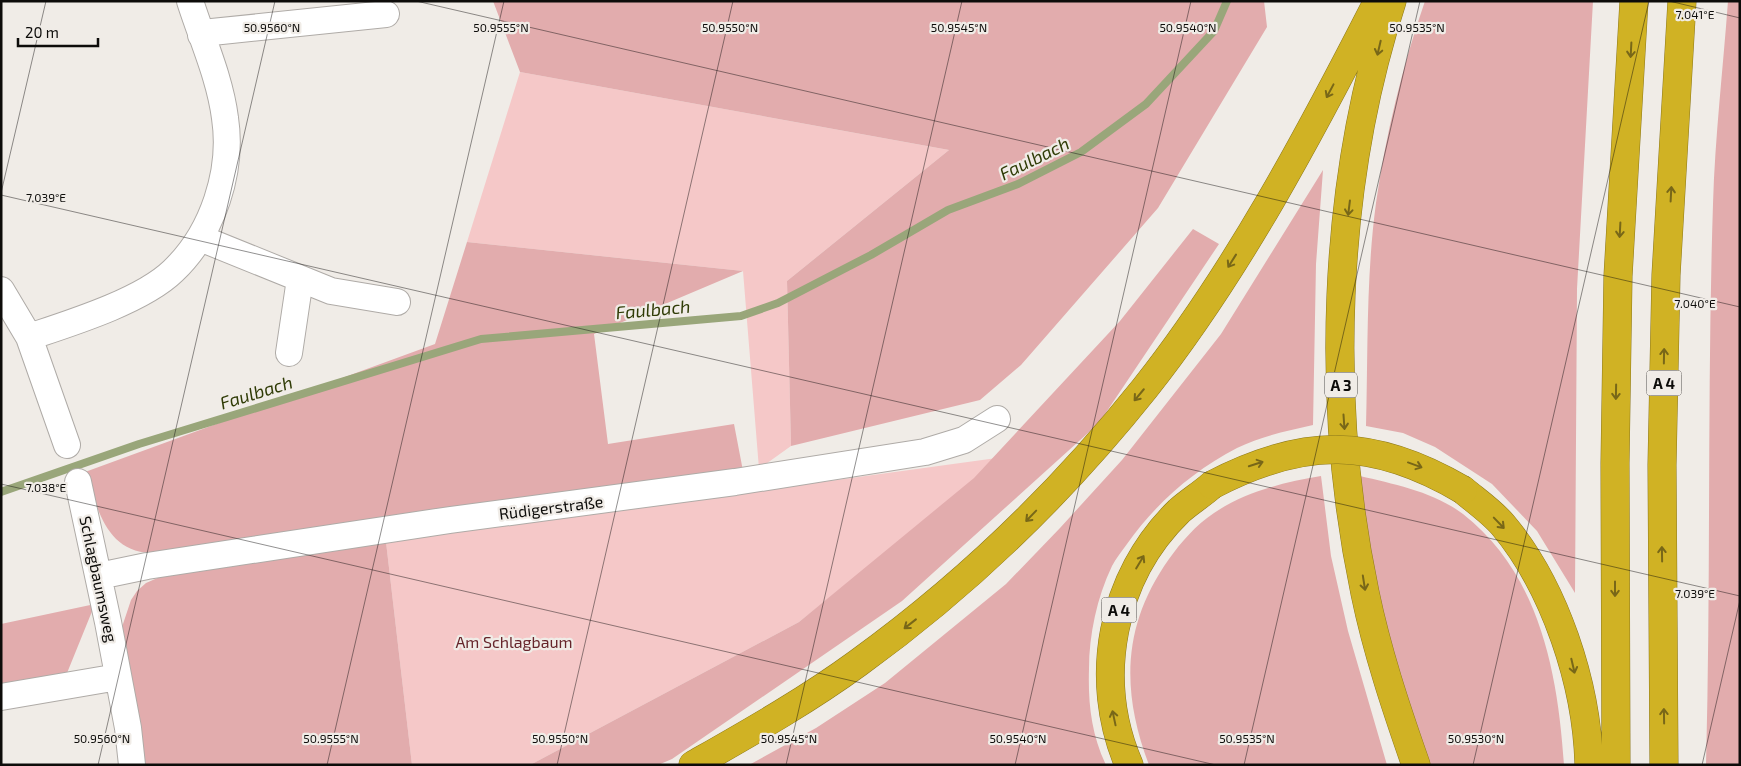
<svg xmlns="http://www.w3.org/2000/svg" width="1741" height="766" viewBox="0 0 1741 766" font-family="'Exo 2',sans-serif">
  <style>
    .green { fill: #f5c8c8 }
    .forest { fill: #e2acad }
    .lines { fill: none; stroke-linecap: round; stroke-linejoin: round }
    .stream { stroke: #99a67a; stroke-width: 8 }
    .minor-casing { stroke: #afaba7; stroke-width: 28 }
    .highway-casing { stroke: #8c781b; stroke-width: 29 }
    .minor { stroke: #fff; stroke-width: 26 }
    .highway { stroke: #d0b224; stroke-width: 28 }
    .highway-bridge-casing { stroke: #8c781b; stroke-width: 29; stroke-linecap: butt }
    .highway-bridge { stroke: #d0b224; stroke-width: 28 }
    .oneway { stroke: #786718 }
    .ticks { fill: none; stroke: #0d0c0a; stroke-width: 1; stroke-opacity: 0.45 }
    .labels { text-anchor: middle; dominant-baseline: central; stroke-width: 4.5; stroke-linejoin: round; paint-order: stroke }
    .shield { fill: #f0ece7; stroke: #514f4c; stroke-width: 1 }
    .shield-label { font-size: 15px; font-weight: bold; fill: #0d0c0a }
    .street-label { font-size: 16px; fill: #0d0c0a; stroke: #f0ece7 }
    .park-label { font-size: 16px; fill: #66252b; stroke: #f0ece7 }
    .water-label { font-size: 18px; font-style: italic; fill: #303c07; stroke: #f0ece7 }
    .ticks-label { font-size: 12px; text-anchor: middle; fill: #0d0c0a; stroke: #f0ece7; stroke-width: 4.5; stroke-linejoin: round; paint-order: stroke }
  </style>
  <rect width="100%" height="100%" fill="#f0ece7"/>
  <path class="green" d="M520,72L949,150L787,281L791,446L759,469L743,271L467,242Z
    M1004,457L799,622L530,765H412L386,542Z"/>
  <path class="forest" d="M493,1H1264L1267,27L1158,208L1021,365L980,400L791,446L787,281L949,150L520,72Z
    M1425,1H1593L1577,289L1575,593L1537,531L1492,484L1435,447L1403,433L1366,426C1368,352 1366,277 1376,203C1386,133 1402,68 1425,1Z
    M1728,1H1740V765H1706C1711,578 1707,391 1713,204C1715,137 1723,69 1728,1Z
    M1323,170L1316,264L1313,425C1287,431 1261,436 1237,448C1193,471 1156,503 1127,544C1122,551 1116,558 1112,566C1097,597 1089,635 1089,669C1088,702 1091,734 1106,765H749L816,728L885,683L1006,584L1060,528L1122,460L1221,334Z
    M1193,229L1219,244L1099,423L902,601L672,759L658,765H530L799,622L974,478L1120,321Z
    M467,242L743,271L594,334L608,444L734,424L743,471L151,553C105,551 98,508 85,472L435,344Z
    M1321,476L1331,556L1348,631L1387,765H1149C1121,691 1122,625 1169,559C1181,542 1196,525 1214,513C1245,492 1284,482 1321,476Z
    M1360,476C1394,484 1434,492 1463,514C1540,574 1558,674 1564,765H1428L1393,656L1372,567Z
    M386,542L412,765H142L120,633L131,600L137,591L146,583L162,576Z
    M95,604L65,678L1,689V624Z"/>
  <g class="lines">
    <path class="stream" d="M1,492L139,444L481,339L741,316L778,303L871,255L948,210L1018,184L1081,152L1146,104L1214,31L1227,1"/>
    <defs>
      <path id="minor" d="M201,35L212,32L386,14
        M200,238L331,291L397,302
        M1,290L29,337L67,445
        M29,337C71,323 142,301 173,271C213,233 233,171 225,118C220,78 202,39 190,1
        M289,353L300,279
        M78,482L108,622L128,728L132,765
        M99,576L147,566L450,520L735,482L925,452L964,440L997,419
        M1,697L118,677"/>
      <path id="highway" d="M1392,1C1332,186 1325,403 1365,593C1377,651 1396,708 1416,765
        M1463,490C1476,501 1492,512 1503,525C1555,587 1587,684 1589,765
        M693,765C749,733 806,701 858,663C966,585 1062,492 1145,388C1237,272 1311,132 1378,1
        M1129,765C1092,679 1111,577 1179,511C1189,502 1202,494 1212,485
        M1616,765L1615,463L1618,276L1634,1
        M1664,765L1662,465L1666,275L1682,1"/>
    </defs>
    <use href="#minor" class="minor-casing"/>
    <use href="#highway" class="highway-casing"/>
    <use href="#minor" class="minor"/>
    <use href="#highway" class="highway"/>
    <defs>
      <path id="highway-bridge" d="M1212,485C1304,437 1373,437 1463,490"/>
    </defs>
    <use href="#highway-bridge" class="highway-bridge-casing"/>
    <use href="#highway-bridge" class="highway-bridge"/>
  </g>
  <defs><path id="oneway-shaft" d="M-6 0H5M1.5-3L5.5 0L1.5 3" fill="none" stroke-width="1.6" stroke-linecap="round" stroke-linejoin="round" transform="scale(1.25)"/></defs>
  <g class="oneway">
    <use href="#oneway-shaft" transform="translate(1379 48) rotate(103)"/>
    <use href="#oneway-shaft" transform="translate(1631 50) rotate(93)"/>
    <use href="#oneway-shaft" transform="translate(1330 91) rotate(118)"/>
    <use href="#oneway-shaft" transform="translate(1671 194) rotate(-87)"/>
    <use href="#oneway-shaft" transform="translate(1349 208) rotate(97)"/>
    <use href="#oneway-shaft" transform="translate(1620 230) rotate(93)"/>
    <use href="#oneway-shaft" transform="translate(1232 261) rotate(122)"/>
    <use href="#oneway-shaft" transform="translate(1664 356) rotate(-89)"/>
    <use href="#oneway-shaft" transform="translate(1616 392) rotate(91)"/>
    <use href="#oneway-shaft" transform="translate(1139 395) rotate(130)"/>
    <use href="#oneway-shaft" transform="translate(1344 422) rotate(86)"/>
    <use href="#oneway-shaft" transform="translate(1256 464) rotate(-18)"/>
    <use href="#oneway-shaft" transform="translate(1415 465) rotate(20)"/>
    <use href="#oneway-shaft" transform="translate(1031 516) rotate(134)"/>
    <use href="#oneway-shaft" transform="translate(1499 523) rotate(46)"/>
    <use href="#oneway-shaft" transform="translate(1662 554) rotate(-91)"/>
    <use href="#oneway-shaft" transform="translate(1140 562) rotate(-59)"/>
    <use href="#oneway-shaft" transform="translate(1364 583) rotate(81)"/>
    <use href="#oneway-shaft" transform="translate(1615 589) rotate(90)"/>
    <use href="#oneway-shaft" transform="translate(910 624) rotate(142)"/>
    <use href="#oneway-shaft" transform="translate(1573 666) rotate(77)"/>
    <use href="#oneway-shaft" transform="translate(1664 716) rotate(-91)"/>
    <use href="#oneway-shaft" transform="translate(1114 718) rotate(-102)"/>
  </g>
  <path class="ticks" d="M416,1L1740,307M1669,1L1740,18M1,193L46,1M1,195L1740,596M1,484L1216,765M98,765L275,1M327,765L504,1M557,765L733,1M786,765L962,1M1015,765L1191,1M1244,765L1420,1M1473,765L1649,1M1702,765L1740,600"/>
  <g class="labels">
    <g class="shield">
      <rect x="1646.5" y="370.5" width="35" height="25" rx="4"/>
      <rect x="1325" y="372.5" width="32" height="25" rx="4"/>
      <rect x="1101.5" y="597.5" width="35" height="25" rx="4"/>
    </g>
    <g class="shield-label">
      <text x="1664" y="383">A 4</text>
      <text x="1341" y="385">A 3</text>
      <text x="1119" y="610">A 4</text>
    </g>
    <g class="street-label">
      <text transform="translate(551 507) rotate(-7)">Rüdigerstraße</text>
      <text transform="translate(99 579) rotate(78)">Schlagbaumsweg</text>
    </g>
    <g class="park-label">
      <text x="514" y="641">Am Schlagbaum</text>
    </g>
    <g class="water-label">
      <text transform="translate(1034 158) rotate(-26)">Faulbach</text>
      <text transform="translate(653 309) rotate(-5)">Faulbach</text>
      <text transform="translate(256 392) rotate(-17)">Faulbach</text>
    </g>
  </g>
  <g class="ticks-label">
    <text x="1695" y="19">7.041°E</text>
    <text x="272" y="32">50.9560°N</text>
    <text x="501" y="32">50.9555°N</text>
    <text x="730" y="32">50.9550°N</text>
    <text x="1188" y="32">50.9540°N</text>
    <text x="1417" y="32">50.9535°N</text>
    <text x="959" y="32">50.9545°N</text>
    <text x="46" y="202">7.039°E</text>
    <text x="1695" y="308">7.040°E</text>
    <text x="46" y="492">7.038°E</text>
    <text x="1695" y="598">7.039°E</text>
    <text x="102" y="743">50.9560°N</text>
    <text x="331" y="743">50.9555°N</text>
    <text x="560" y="743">50.9550°N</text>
    <text x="789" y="743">50.9545°N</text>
    <text x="1018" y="743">50.9540°N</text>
    <text x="1247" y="743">50.9535°N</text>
    <text x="1476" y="743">50.9530°N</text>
  </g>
  <rect width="1741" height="766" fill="none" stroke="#0d0c0a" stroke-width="5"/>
  <path d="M18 38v8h80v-8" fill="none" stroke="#0d0c0a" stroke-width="2.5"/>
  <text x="25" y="38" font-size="15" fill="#0d0c0a" stroke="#f0ece7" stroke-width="4" paint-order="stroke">20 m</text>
</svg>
